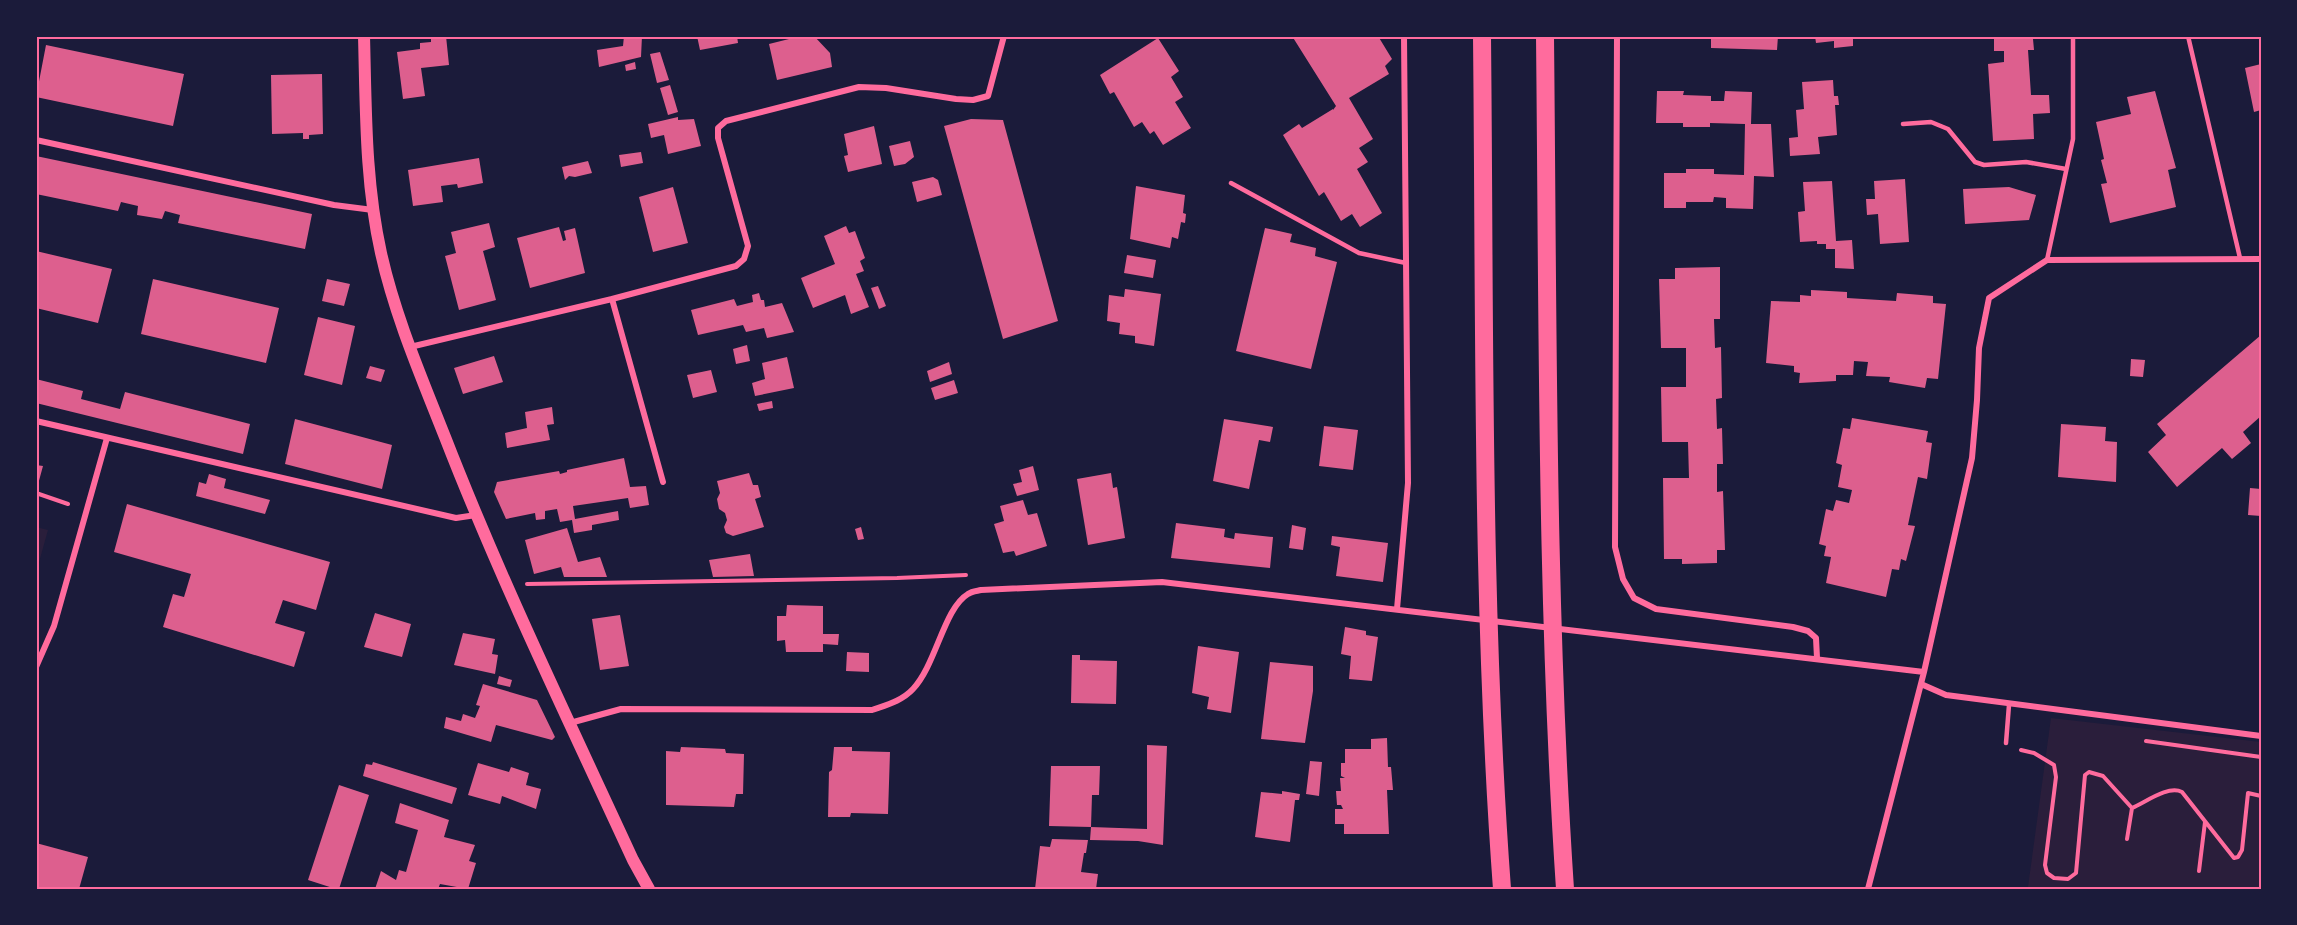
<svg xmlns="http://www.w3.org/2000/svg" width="2297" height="925" viewBox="0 0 2297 925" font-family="'Source Sans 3',sans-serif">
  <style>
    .green { fill: #2a1e3b }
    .building { fill: #dd5f8e }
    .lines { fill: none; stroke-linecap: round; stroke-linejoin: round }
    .path { stroke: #ff6b9d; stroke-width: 4 }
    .service { stroke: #ff6b9d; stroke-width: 4.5 }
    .minor { stroke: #ff6b9d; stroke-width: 6 }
    .secondary { stroke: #ff6b9d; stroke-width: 12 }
    .motorway { stroke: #ff6b9d; stroke-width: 18 }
    .neatline { fill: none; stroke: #ff6b9d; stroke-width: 2 }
  </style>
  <rect width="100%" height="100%" fill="#1b1b3a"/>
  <path class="green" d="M36,527L48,530L36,573Z
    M2051,718L2261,742V889H2050L2028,887Z"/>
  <path class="building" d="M431,36H446L449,65L421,68L425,96L403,99L397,52L420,49V43L431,42Z
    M624,36H642L641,57L599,67L597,50L623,46Z
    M697,36H737L738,43L700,50Z
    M801,36H814L830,53L832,67L777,80L769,44Z
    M1292,36H1378L1392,59L1385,66L1389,74L1349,98L1373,139L1359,148L1368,162L1357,169L1382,213L1360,227L1352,214L1341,221L1324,192L1319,196L1283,135L1299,124L1302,128L1333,109V110L1336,106Z
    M1711,36H1778L1777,50L1711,48Z
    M1815,36H1872V38L1853,39V46L1834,48V41L1816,43Z
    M2003,36H2028V38L2033,39L2034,50H2028L2031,95H2049L2050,113L2033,114L2034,139L1993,141L1988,64L2004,62V51H1994V39H2003Z
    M1158,38L1179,71L1171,77L1183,97L1175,102L1191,128L1163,145L1154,131L1150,134L1142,122L1134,127L1114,92L1110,94L1100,75Z
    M46,45L184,74L173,126L36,97Z
    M660,52L669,80L657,83L650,54Z
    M635,62L636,69L626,71L625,65Z
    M2261,64V110L2254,112L2245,68Z
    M322,74L323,134L309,135V139H303V133L272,134L271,75Z
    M1833,80L1834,96H1838L1839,105H1835L1837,135L1818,137L1820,154L1790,156L1789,138L1798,137L1796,110L1804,109L1802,82Z
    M670,85L678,112L668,115L660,88Z
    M1657,91H1684L1683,95L1711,96V101H1724L1725,91L1752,92L1751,124H1771L1774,177L1754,176L1753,209L1726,208V198L1714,197L1713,202H1686V208H1664V173H1686V169H1714V174L1744,175L1745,124L1710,123V127H1683V123H1656Z
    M2155,91L2176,168L2168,170L2176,207L2110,223L2101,184L2107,183L2101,160L2104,159L2096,122L2131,114L2127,97Z
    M678,117V120L694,119L701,146L668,154L664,135L651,138L648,124Z
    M971,119L1003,120L1058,321L1003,339L944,126Z
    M874,126L882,164L848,172L844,156L848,155L844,134Z
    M910,141L914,157L905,164L894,166L889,146Z
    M641,152L643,163L621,167L619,155Z
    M36,156L312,214L305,249L178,223L180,215L165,211L162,219L137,215L138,206L121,202L118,211L36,194Z
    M479,158L483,183L458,188L457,184L441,186L443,202L413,206L408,170Z
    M588,161L592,173L575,177L569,176L565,180L562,167Z
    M933,177L938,180L942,195L917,202L912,182Z
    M1905,179L1909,242L1880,244L1878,214L1867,215L1866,199H1875L1874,181Z
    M1832,181L1836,241L1852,240L1854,269L1835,268V249H1826V244H1817V241L1800,242L1798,212L1805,211L1803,182Z
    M1136,186L1185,195L1183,213L1186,214L1185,223L1181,222L1178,239L1172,237L1170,248L1130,239Z
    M673,187L688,243L653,252L639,197Z
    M2009,187L2036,195L2029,220L1965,224L1963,189Z
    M489,223L495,247L483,251L496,300L459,310L445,256L456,253L451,232Z
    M846,226L849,233L855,231L865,258L860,261L864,271L856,274L869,307L851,314L845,295L813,308L801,278L835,264L824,236Z
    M559,227L563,241L566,240L564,231L575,228L585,273L530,288L517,238Z
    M1265,228L1292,234L1290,242L1316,248L1315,256L1337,262L1311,369L1236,351Z
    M36,251L112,269L98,323L36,308Z
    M1127,255L1156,260L1153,278L1124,273Z
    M1720,267V319H1714L1715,348L1721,347L1722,398L1716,399L1717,429L1722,428L1723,464H1717V492L1723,491L1725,550H1717V563L1682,564V559H1664L1663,478H1689L1688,442H1662L1661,387H1686V348H1661L1659,279H1675V268Z
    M153,279L279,308L266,363L141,334Z
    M327,279L350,284L344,306L322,301Z
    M878,286L886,306L879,309L871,288Z
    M1125,289L1161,294L1154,346L1135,343V336L1119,334L1120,323L1107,321L1109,295L1124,297Z
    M1811,290L1847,292V298L1896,301L1897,293L1933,296V303L1946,304L1938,379L1927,378L1925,388L1889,382L1890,377L1866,376L1868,362L1854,361L1853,375H1836V381L1799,383L1800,373L1794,372V366L1766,363L1771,301L1800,302V295L1811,296Z
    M759,293L761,300H764L765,307L782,303L794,332L767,338L764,328L746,332L743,325L698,335L691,310L734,299L737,306L753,302L752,295Z
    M318,317L355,326L342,385L304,375Z
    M2261,335V416L2243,432L2251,443L2232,459L2222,448L2177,487L2148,452L2166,435L2157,424Z
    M747,345L750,361L736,364L733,349Z
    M494,356L503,382L463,394L454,368Z
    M787,357L794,388L755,396L752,383L765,379L762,363Z
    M2131,359L2145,360L2143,377L2130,376Z
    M949,362L952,374L930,382L927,371Z
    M370,366L385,370L381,382L366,378Z
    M711,370L717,392L693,398L687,375Z
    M36,379L83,391L81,399L120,409L125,392L250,424L243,454L36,403Z
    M954,380L958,393L935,400L931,388Z
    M772,401L773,408L759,411L757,404Z
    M552,407L554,424L547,425L550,440L507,448L505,433L527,428L525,412Z
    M1852,418L1928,431L1926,442L1932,443L1927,479L1918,477L1908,525L1915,526L1906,561L1901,559L1899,570L1892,569L1886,597L1826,583L1831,557L1824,556L1826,546L1819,544L1826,509L1833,511L1836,500L1849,503L1852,490L1838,487L1842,465L1836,463L1843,428L1850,429Z
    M295,419L392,445L382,489L285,464Z
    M1224,419L1273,427L1270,442L1259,440L1249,489L1213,481Z
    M2061,424L2106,427L2105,441L2117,442L2116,482L2058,477Z
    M1324,426L1358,430L1353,470L1319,466Z
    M624,458L630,487L646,486L649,505L630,508L628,498L573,506L575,519L618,511L619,520L592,525V530L574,533L572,520L560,522L557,509L545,511V519L536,520L535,513L506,519L494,492L497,482L559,471L560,474L567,472V470Z
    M36,465L43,466L37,488H36Z
    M1033,466L1039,490L1017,496L1013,484L1022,482L1019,470Z
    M749,473L753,485H758L761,497L755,499L764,527L733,536L726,533L724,527L727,520L725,513L719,509L717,499L720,493L717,481Z
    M1111,473L1113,488L1117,487L1125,538L1088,545L1077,479Z
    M209,474L226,479L224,488L270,500L265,514L196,496L199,482L206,484Z
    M2250,488L2261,489V516L2248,515Z
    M1023,500L1028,515L1037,513L1047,546L1016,556L1014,551L1003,553L994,524L1004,521L1000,506Z
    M127,504L330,562L316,610L283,600L275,623L305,632L294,667L163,627L173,594L184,597L191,574L114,552Z
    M1176,523L1225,529L1224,537L1234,539L1235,533L1273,537L1270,568L1171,558Z
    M1292,525L1306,528L1303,550L1289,548Z
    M861,527L864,539L858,540L855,529Z
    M567,528L578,562L600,557L607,577H564L561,567L534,574L525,540Z
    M1332,536L1388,543L1383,582L1336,576L1340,547L1331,545Z
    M750,554L754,576L713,577L709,560Z
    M787,605L823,606V634H839L838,645L823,644V652H786L785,640L777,641V616H786Z
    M375,613L411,624L402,657L364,647Z
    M620,615L629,666L600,670L592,619Z
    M1345,627L1366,631V635L1378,637L1372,681L1349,679L1351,656L1341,654Z
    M463,633L495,639L492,654L498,655L495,674L454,665Z
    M1198,646L1239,652L1231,713L1207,709L1209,697L1192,693Z
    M847,652L869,653V672L846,671Z
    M1072,655H1080V660L1117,661L1116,704L1071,703Z
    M1270,662L1313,666V691L1305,743L1261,739Z
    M499,676L512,680L510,687L497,684Z
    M483,684L537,700L555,737L552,740L496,725L491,742L444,728L446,717L461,721L463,714L475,718L480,706L476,705Z
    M1387,738L1388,767H1391L1393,790H1387L1389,834H1344V824H1335V809H1343L1341,805H1337L1336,791H1341L1340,778H1345L1341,776V763H1345V749H1371V739Z
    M1147,745L1167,746L1163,845L1138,841L1090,840L1091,827L1147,829Z
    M681,747L725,749L726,753L744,754L743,794H736L734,807L666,805V751L680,752Z
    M834,747H852V751L890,752L888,814L851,813L850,817H828L829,772L832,770Z
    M1310,761L1322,762L1319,796L1306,794Z
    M373,762L457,788L452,804L363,776L366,764L372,765Z
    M478,763L509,772L511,767L529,773L526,785L541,789L536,809L502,796L500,804L468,795Z
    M1051,766H1100L1099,795H1092L1091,827L1049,826Z
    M339,785L369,795L339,889H336L308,880Z
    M1282,791L1300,794L1299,800H1295L1290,842L1255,837L1261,792L1282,794Z
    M400,803L449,820L444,837L475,845L469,861L476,863L468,889L440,884L438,889H375L381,871L396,880L399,870L406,872L418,830L395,823Z
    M1052,839L1088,840L1086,853H1084L1081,872L1098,874L1096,889H1035L1040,846L1050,847Z
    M36,843L88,857L79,889H36Z"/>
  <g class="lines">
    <path class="path" d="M36,493L68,504
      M527,584L897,578L966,575
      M2146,741L2261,757
      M2021,750L2034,753L2054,765L2056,777L2045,865L2047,873L2054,878L2068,879L2076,873L2085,775L2089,772L2103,776L2132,808C2146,802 2168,785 2182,792L2234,858L2238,857L2242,850L2248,793L2261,796
      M2127,839L2132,808
      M2199,871L2205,822"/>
    <path class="service" d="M2188,36L2240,258
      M1903,124L1931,122L1948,129L1975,162L1984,165L2026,162L2066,169
      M1231,183L1359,253L1406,263
      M2047,260L2073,139V36
      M2006,743L2009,705"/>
    <path class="minor" d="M1617,36L1615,547L1623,579L1634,598L1656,609L1793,627L1808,631L1816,638L1817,658
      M36,140L334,205L373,210
      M612,299L663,482
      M410,347L612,299L736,266L744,259L748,246L718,138V128L726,121L859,87L886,88L956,99L973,100L988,96L1004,36
      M36,421L456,518L476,515
      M1397,609L1408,483L1404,36
      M36,667L54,626L107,438
      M1921,684L1946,695L2261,736
      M570,723L621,709L872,710C886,705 902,701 913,689C936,665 944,608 968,594C972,591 977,591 981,590L1162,582L1924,672
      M1868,889L1924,672L1972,458L1977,400L1979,348L1989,298L2047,260L2261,259"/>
    <path class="secondary" d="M364,36C366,109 365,181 381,253C395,316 421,376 445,437C501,581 568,719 633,860L649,889"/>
    <path class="motorway" d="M1482,36C1485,320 1481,606 1502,889
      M1545,36C1548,320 1546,605 1565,889"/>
  </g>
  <rect width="2297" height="925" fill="none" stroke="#1b1b3a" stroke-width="75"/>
  <rect x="38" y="38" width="2222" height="850" class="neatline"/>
</svg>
